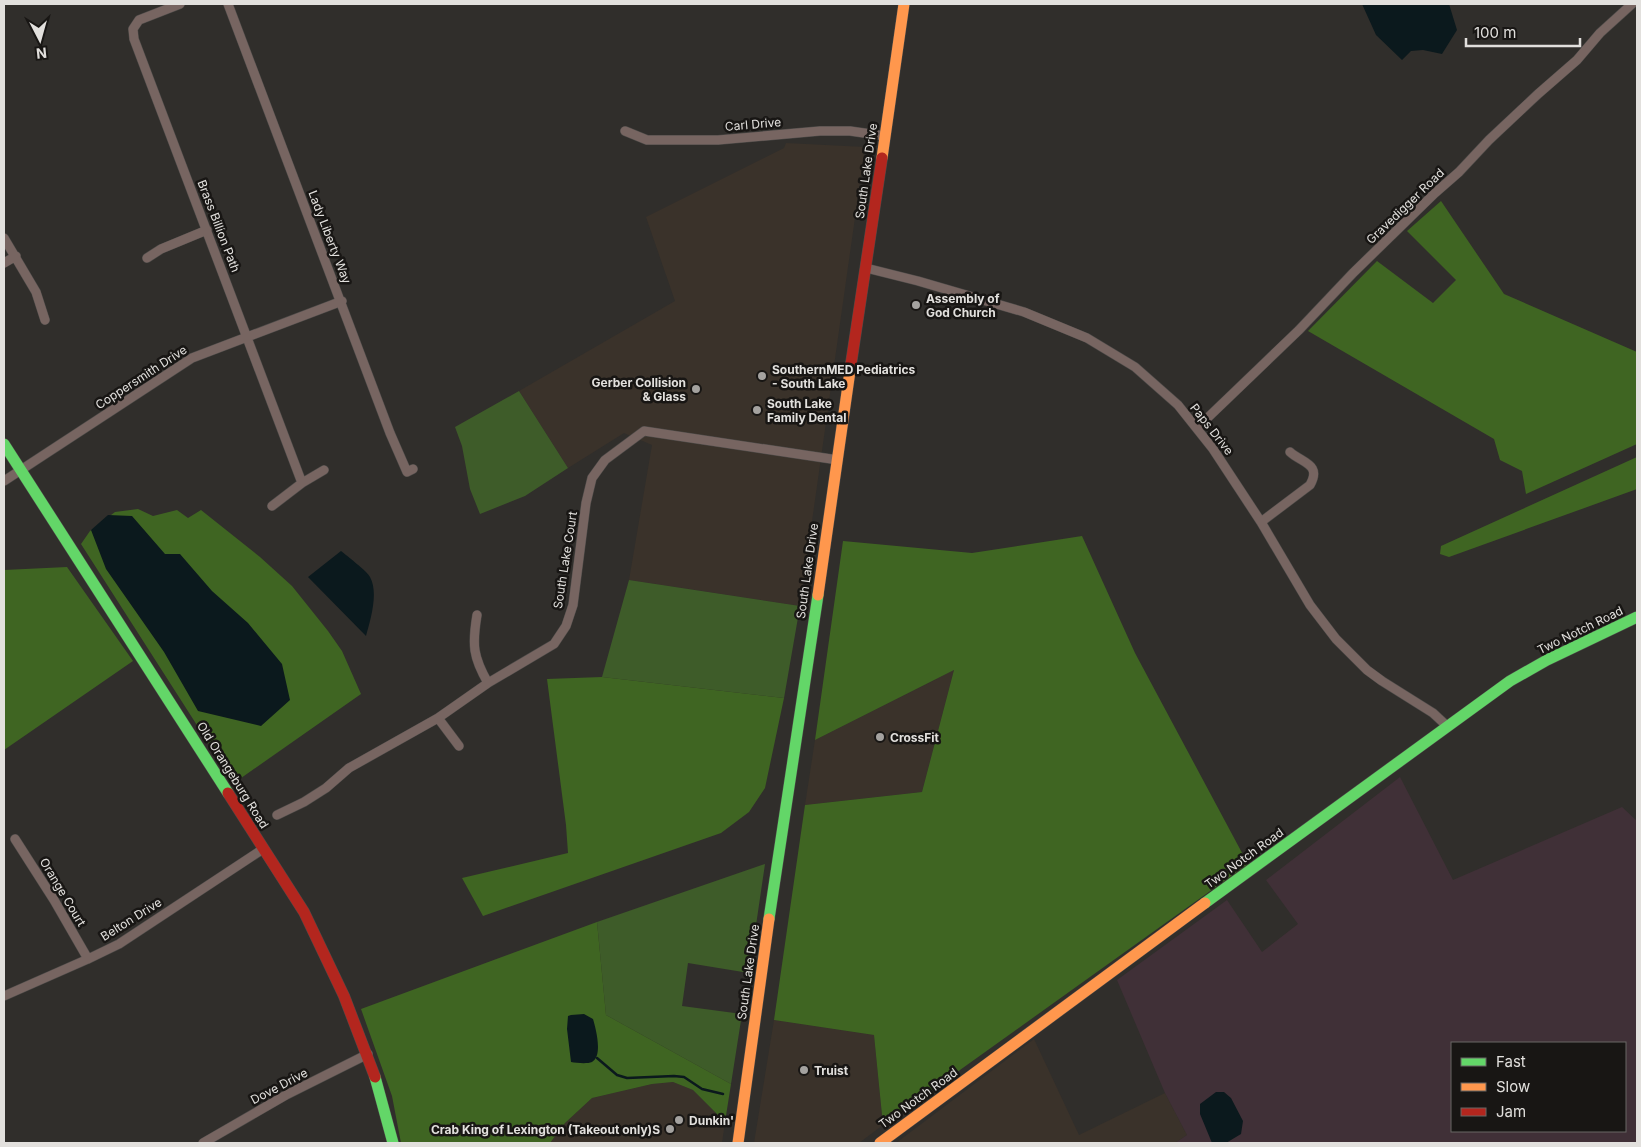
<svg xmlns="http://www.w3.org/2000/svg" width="1641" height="1147" viewBox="0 0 1641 1147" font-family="Inter,sans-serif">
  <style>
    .built { fill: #3a322a }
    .industrial { fill: #403037; fill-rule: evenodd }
    .green { fill: #3e5c29 }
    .forest { fill: #3f6522 }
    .water { fill: #0b191d }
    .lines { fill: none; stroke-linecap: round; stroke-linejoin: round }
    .stream { stroke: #0b191d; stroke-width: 2.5 }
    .street-casing { stroke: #4c4a48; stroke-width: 10 }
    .fast-casing { stroke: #4c4a48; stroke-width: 12 }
    .slow-casing { stroke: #4c4a48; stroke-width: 12 }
    .jam-casing { stroke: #4c4a48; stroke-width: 12 }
    .street { stroke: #776561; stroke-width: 9 }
    .fast { stroke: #63d668; stroke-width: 11 }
    .slow { stroke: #ff974d; stroke-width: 11 }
    .jam { stroke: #b3261e; stroke-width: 11 }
    .poi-dot { fill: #a4a29f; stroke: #181614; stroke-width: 2 }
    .labels { text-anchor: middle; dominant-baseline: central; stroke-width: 5; stroke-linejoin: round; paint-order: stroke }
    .street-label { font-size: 12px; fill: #e2e0dd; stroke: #181614 }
    .poi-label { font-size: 12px; font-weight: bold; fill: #e2e0dd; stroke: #181614; text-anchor: start }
  </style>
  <rect width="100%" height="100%" fill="#302e2b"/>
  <path class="built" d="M786,143L865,147L800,606L629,580L652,445L624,433L568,468L519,391L675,301L646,217L784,148Z
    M954,670L922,792L805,805L815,740Z
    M774,1020L874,1035L883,1125L859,1143H754Z
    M1034,1039L1079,1135L1165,1093L1187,1135L1175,1143H896Z
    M673,1082L693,1090L725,1122L722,1143H550L565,1123L592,1098L652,1084Z"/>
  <path class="industrial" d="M1400,777L1453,880L1622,807L1637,821V1143H1175L1187,1135L1165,1093L1117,980L1227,900L1262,952L1298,924L1266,880ZM1452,1043H1625V1131H1452Z"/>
  <path class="green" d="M519,391L568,468L525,496L480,514L470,489L462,446L455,427Z
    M629,580L800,606L784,698L602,677Z
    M765,864L749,973L688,963L682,1006L742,1014L731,1084L606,1015L597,922Z"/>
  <path class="forest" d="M1441,201L1504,294L1637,352V444L1526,494L1522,471L1500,460L1494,439L1308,331L1377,261L1433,303L1456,280L1407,231Z
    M1637,457V489L1449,557L1440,554L1441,546Z
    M138,509L153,516L177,510L188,518L201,510L260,557L292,586L328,631L342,651L361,694L234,783L81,544L90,531L115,512Z
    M1082,536L1135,653L1248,864L883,1125L874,1035L774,1020L805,805L922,792L954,670L815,740L843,541L972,553Z
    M67,567L133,661L4,750V570Z
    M602,677L784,698L765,788L749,812L721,833L483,916L462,878L568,853L566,825L547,679Z
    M597,922L606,1015L731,1084L725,1122L693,1090L673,1082L652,1084L592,1098L565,1123L550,1143H401L392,1096L361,1009Z"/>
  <path class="water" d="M1362,4H1449L1457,30L1442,54L1423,50L1411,51L1402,60L1376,35Z
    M108,515L132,516L165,554H180L212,591L248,623L282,664L290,700L261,726L198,711L164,652L106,569L91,530Z
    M341,551C347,556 367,571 370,577C379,593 370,621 366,636L308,577Z
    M584,1014L593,1019C596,1029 603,1056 592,1062C587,1064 577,1063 571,1062L567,1029L568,1016L571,1015Z
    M1216,1092H1224L1231,1098L1243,1121L1241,1134L1226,1143H1212L1200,1114V1104Z"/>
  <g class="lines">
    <path class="stream" d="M597,1058L617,1075L627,1078L674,1076L684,1077L702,1089L723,1094"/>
    <defs>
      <path id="street" d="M180,4L139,20L133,29L134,39L302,483
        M228,4L390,433L407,472L413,469
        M625,131L647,140H718L820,131H850L885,136
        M4,238L36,292L45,320
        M147,258L161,249L207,230
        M4,263L16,256
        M866,268L918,281L1024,312L1087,338L1135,367L1178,405L1213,449L1261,522L1310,605L1336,639L1367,670L1382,681L1433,713L1447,726
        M1197,428L1299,330L1353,273L1435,193L1459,172L1489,140L1538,94L1577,60L1600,33L1632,4
        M4,481L192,358L342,301
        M272,506L302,483L324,470
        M1261,522L1310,485C1322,464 1302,463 1290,452
        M477,615C472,645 473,657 488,683
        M438,718L459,746
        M277,815L304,802L326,788L349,768L438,718L488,683L554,644L566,626L573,605L586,503L592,478L605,460L644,431L838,460
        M15,839L54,900L88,959
        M4,996L88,959L119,944L263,849
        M203,1143L286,1095L368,1054"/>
      <path id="fast" d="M4,444L228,793
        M1205,903L1510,681L1547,660L1637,617
        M769,919L818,595
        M375,1077L393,1143"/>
      <path id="slow" d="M882,158L904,4
        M818,595L851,364
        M738,1143L769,919
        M880,1143L1205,903"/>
      <path id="jam" d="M851,364L882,158
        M228,793L304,912L344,996L375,1077"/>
    </defs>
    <use href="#street" class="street-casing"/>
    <use href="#fast" class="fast-casing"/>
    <use href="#slow" class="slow-casing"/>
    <use href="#jam" class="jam-casing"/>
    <use href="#street" class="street"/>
    <use href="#fast" class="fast"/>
    <use href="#slow" class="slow"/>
    <use href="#jam" class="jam"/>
  </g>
  <g class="poi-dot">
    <circle cx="916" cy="305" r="5"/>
    <circle cx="762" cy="376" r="5"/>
    <circle cx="696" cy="389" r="5"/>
    <circle cx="757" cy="410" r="5"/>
    <circle cx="880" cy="737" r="5"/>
    <circle cx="804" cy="1070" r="5"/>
    <circle cx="679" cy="1120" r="5"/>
    <circle cx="670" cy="1129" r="5"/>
  </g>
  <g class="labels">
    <g class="street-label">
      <text transform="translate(753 124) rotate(-5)">Carl Drive</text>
      <text transform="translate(866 171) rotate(-82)">South Lake Drive</text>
      <text transform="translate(1405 206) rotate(-44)">Gravedigger Road</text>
      <text transform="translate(219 226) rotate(69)">Brass Billion Path</text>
      <text transform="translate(330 237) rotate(69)">Lady Liberty Way</text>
      <text transform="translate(141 377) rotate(-33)">Coppersmith Drive</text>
      <text transform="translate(1212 429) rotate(52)">Paps Drive</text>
      <text transform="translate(565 560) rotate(-81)">South Lake Court</text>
      <text transform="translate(807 571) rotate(-82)">South Lake Drive</text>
      <text transform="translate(1580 630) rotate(-26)">Two Notch Road</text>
      <text transform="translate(233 775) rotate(58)">Old Orangeburg Road</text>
      <text transform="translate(1244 858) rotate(-36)">Two Notch Road</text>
      <text transform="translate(63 892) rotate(59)">Orange Court</text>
      <text transform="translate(131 919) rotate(-32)">Belton Drive</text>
      <text transform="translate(748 972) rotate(-82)">South Lake Drive</text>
      <text transform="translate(279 1086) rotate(-28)">Dove Drive</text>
      <text transform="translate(918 1098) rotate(-36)">Two Notch Road</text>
    </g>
    <g class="poi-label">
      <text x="926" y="298">Assembly of<tspan x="926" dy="14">God Church</tspan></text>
      <text x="772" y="369">SouthernMED Pediatrics<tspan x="772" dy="14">- South Lake</tspan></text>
      <text x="686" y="382" text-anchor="end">Gerber Collision<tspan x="686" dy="14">&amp; Glass</tspan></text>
      <text x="767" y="403">South Lake<tspan x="767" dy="14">Family Dental</tspan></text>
      <text x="890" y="737">CrossFit</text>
      <text x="814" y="1070">Truist</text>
      <text x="689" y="1120">Dunkin'</text>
      <text x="660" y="1129" text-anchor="end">Crab King of Lexington (Takeout only)S</text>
    </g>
  </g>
  <rect width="1641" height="1147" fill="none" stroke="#e2e0dd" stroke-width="10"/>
  <rect x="1451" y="1042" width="175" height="90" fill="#181614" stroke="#696764"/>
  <rect x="1461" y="1058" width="25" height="8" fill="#63d668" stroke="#696764"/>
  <text x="1496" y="1067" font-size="15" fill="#e2e0dd">Fast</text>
  <rect x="1461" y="1083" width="25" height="8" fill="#ff974d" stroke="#696764"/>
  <text x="1496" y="1092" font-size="15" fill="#e2e0dd">Slow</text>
  <rect x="1461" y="1108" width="25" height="8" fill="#b3261e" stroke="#696764"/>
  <text x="1496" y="1117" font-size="15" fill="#e2e0dd">Jam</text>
  <g transform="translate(40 40) rotate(174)" stroke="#181614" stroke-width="4" paint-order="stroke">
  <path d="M0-4L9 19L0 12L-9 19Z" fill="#e2e0dd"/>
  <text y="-8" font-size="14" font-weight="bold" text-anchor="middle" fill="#e2e0dd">N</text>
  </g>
  <path d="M1466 38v8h114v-8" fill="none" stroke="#e2e0dd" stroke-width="2.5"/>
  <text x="1474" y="38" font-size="15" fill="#e2e0dd" stroke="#181614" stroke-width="4" paint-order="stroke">100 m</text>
</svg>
